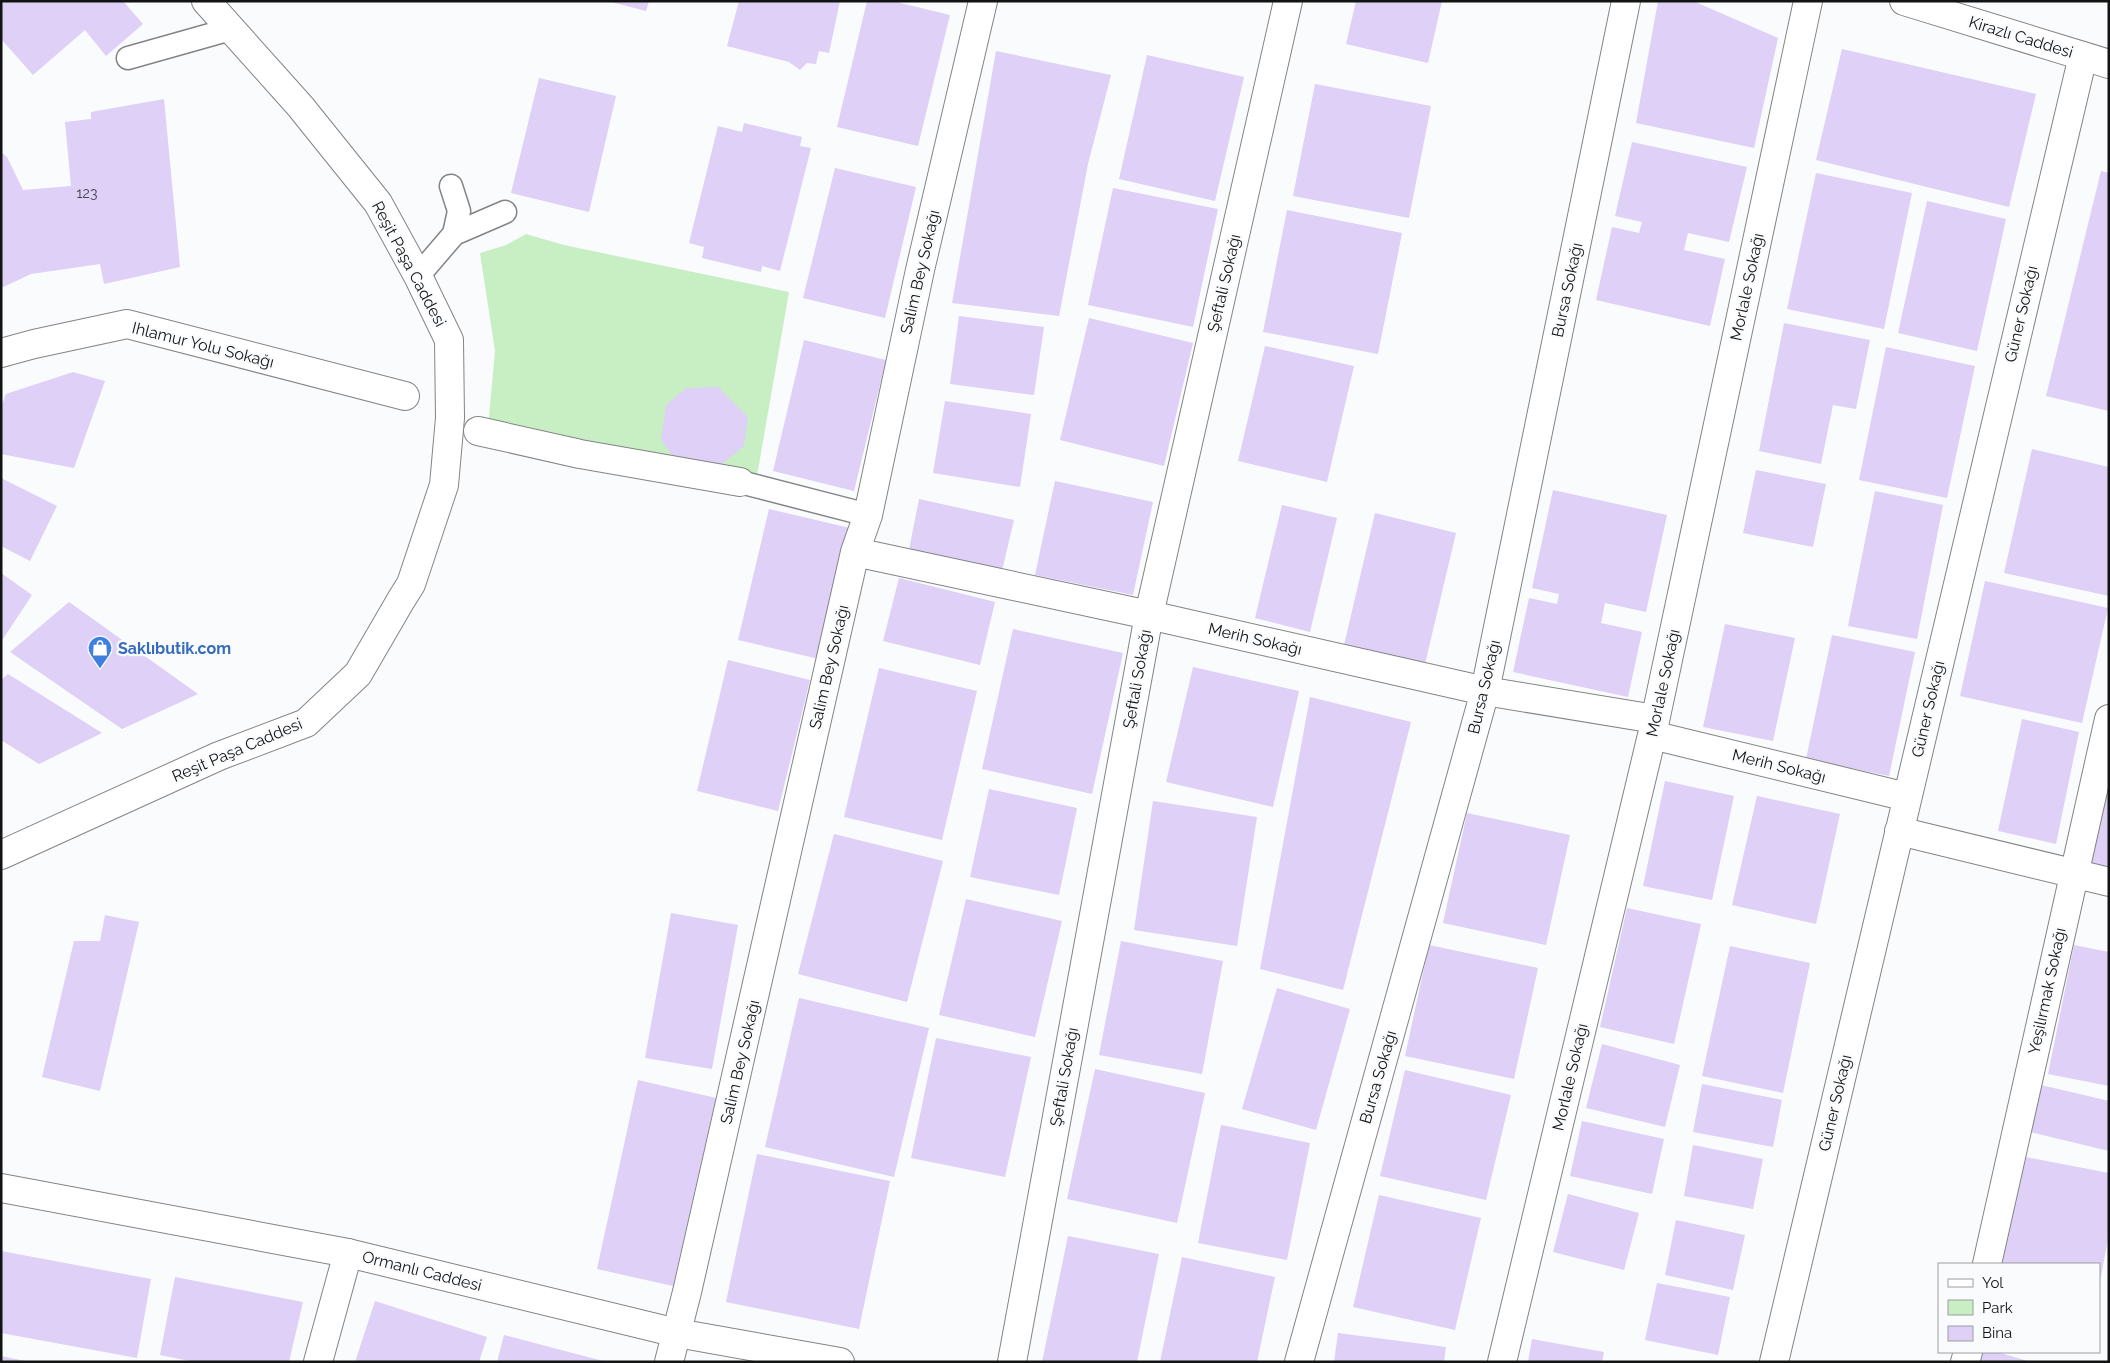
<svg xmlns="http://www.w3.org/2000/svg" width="2110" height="1363" viewBox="0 0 2110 1363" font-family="Raleway,sans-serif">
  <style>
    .green { fill: #c8efc4 }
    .building { fill: #ded0f6 }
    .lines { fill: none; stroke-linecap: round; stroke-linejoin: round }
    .lane-casing { stroke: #848486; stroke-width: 25 }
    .street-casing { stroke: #848486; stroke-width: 30 }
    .secondary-casing { stroke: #848486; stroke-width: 30 }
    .primary-casing { stroke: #848486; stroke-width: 30 }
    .lane { stroke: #fff; stroke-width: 22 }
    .street { stroke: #fff; stroke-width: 28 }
    .secondary { stroke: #fff; stroke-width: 28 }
    .primary { stroke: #fff; stroke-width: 28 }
    .labels { text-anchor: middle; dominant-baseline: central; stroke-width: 4.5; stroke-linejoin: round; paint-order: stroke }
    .number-label { font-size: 14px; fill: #45424c }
    .street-label { font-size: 16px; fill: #121313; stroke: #fafbfd }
    .shop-label { font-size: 16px; font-weight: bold; fill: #366cbe; stroke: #fafbfd; text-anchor: start }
  </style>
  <rect width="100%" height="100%" fill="#fafbfd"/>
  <path class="green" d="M526,234L564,245L789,292L757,476L488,427L495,351L480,253L506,245Z"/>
  <path class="building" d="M1,1H123L143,24L106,56L85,30L33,75L1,39Z
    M607,1H649L646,11Z
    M739,1H840L829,53L819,51L816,64L807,63L800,70L789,62L727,46Z
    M867,1H892L950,15L918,146L837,127Z
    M1356,1H1442L1428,63L1346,44Z
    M1658,1H1693L1778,38L1754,148L1636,123Z
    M1842,49L2036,94L2009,207L1816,160Z
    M996,51L1111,75L1088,164L1059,316L952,303Z
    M1147,55L1244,77L1215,201L1119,179Z
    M539,78L616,96L589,212L511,193Z
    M1315,84L1431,106L1409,218L1293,196Z
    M164,99L180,267L104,284L100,264L31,274L1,288V152L7,157L23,190L71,186L65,122L91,119V112Z
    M744,123L802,137L800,146L811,148L780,271L762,266L761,272L702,258L704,247L689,243L718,126L742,132Z
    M1632,142L1747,167L1729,242L1688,233L1684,250L1725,259L1710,326L1596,300L1612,227L1639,233L1642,222L1615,216Z
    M835,168L916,187L885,318L803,298Z
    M2101,171L2109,173V411L2046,396Z
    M1816,173L1912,193L1884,329L1787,309Z
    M1113,188L1218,209L1193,327L1088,305Z
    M1927,201L2006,219L1977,351L1898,333Z
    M1287,210L1402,233L1378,354L1263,332Z
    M959,316L1044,327L1034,395L950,384Z
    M1089,318L1193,343L1164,466L1060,440Z
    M1784,323L1870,340L1856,409L1833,405L1821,464L1759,451Z
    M804,340L886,360L854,491L773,471Z
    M1265,346L1354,366L1327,482L1238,461Z
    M1886,347L1975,366L1947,498L1859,480Z
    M73,372L105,381L74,468L1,454V407L6,394Z
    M718,387L748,417L744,446L713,472L684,471L661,440L666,405L686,388Z
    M945,401L1031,414L1020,487L933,473Z
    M2032,449L2109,467V596L2004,573Z
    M1756,470L1826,484L1813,547L1743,533Z
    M1,478L57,506L30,561L1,546Z
    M1055,481L1153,502L1133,595L1035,575Z
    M1553,490L1667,515L1646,612L1605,603L1601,623L1642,632L1628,697L1513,672L1529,598L1557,604L1559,594L1532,588Z
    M1875,491L1943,505L1917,639L1848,626Z
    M919,499L1014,520L1001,575L908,555Z
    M1282,505L1337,518L1310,632L1255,618Z
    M769,509L850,528L819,659L738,640Z
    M1375,513L1456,533L1425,664L1344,645Z
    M1,573L32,595L1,642Z
    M899,578L995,602L980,665L883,641Z
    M1985,581L2108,608L2082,723L1960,696Z
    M69,602L198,694L122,729L10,652Z
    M1725,624L1795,638L1773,741L1703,727Z
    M1013,629L1123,653L1092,794L982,769Z
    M1832,635L1915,652L1889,776L1806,759Z
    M728,660L810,680L778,811L697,791Z
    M1193,667L1299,691L1273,807L1166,782Z
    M879,668L977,691L942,840L844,817Z
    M8,674L102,733L39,764L1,740V680Z
    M1310,697L1411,722L1343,990L1260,969Z
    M2022,719L2079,732L2056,844L1998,831Z
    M2109,757V868L2083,861Z
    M1665,781L1734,796L1712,900L1643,886Z
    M989,789L1077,808L1059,895L970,877Z
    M1757,796L1840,814L1816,924L1732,905Z
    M1153,801L1257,817L1237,946L1134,930Z
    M1467,813L1570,835L1546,945L1443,923Z
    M834,834L943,861L907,1002L798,974Z
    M966,899L1062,921L1035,1037L939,1015Z
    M1627,908L1701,924L1674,1044L1600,1027Z
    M671,913L738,925L712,1069L645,1058Z
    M105,915L139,922L100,1091L42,1077L74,941H100Z
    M1121,941L1223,961L1202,1074L1099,1055Z
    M1429,945L1538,968L1514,1079L1405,1056Z
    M2074,945L2109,952V1086L2048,1074Z
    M1730,946L1810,963L1783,1093L1702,1076Z
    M1277,988L1350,1009L1316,1130L1242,1109Z
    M799,998L929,1028L894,1177L765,1147Z
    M936,1038L1031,1057L1005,1177L911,1158Z
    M1602,1044L1680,1065L1665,1127L1586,1108Z
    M1095,1069L1205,1093L1177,1223L1067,1199Z
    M1405,1070L1511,1095L1486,1200L1380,1176Z
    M638,1080L716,1098L673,1286L597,1269Z
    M1702,1084L1782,1100L1773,1147L1693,1132Z
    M2041,1085L2109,1101V1151L2030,1132Z
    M1582,1121L1664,1139L1652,1194L1570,1176Z
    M1221,1125L1310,1143L1287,1260L1198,1243Z
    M1693,1145L1763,1159L1753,1209L1684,1196Z
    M757,1154L890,1181L859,1329L726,1302Z
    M2020,1156L2109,1173V1233L2100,1282L2099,1264H2000Z
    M1568,1194L1639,1213L1624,1270L1553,1252Z
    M1379,1195L1481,1218L1455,1330L1353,1307Z
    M1676,1220L1745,1235L1733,1290L1665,1275Z
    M1068,1236L1159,1254L1137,1362H1042Z
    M1,1251L151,1279L137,1358L1,1333Z
    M1182,1257L1275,1277L1257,1362H1160Z
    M175,1277L303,1302L289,1362H194L160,1355Z
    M1657,1283L1730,1297L1718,1355L1645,1340Z
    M375,1301L487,1337L479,1362H355Z
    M1338,1333L1446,1347L1444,1362H1334Z
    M504,1335L603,1361L602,1362H497Z
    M1532,1339L1604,1352L1602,1362H1528Z
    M1982,1352H1997L2031,1362H1979Z
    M1,1356L25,1361L24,1362H1Z"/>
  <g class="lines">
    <defs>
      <path id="lane" d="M128,58L231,29
        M451,186L459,211L454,234
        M418,276L454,234L505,212
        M740,482L868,515"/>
      <path id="street" d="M1,353L34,344L127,324L405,396
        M478,431L580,454L740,482
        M855,552L1149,615L1485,691L1655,719
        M1652,735L1907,797
        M1899,831L2109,882
        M1987,1264L2109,719
        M318,1362L348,1253
        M669,1362L687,1292L855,552L868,515L920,270L983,1
        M1012,1362L1149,615L1288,1
        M1299,1362L1485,691L1626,1
        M1502,1362L1652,735L1808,1
        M1774,1362L2083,56
        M1965,1362L1968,1352"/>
      <path id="secondary" d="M1904,1L2109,64
        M1,1188L348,1253L677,1333L840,1362"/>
      <path id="primary" d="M1,855L219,756L306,723L358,674L401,600L411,584L444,485L450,418L449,340L418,276L378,203L300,106L206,1"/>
    </defs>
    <use href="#lane" class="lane-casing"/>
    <use href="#street" class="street-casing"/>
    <use href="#secondary" class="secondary-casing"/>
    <use href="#primary" class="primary-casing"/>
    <use href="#lane" class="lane"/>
    <use href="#street" class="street"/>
    <use href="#secondary" class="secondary"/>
    <use href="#primary" class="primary"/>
  </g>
  <defs>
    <symbol id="shop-pin" viewBox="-11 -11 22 30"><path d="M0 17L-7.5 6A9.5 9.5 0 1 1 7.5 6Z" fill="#3f7fe0" stroke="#fafbfd"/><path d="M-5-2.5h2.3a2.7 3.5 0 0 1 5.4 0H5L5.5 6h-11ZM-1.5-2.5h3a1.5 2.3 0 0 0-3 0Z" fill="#fff"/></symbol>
  </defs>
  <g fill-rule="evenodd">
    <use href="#shop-pin" x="86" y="634" width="28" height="38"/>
  </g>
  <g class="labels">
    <g class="number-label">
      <text x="87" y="193">123</text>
    </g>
    <g class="street-label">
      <text transform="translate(2021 37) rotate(17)">Kirazlı Caddesi</text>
      <text transform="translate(409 264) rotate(62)">Reşit Paşa Caddesi</text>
      <text transform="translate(920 272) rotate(-77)">Salim Bey Sokağı</text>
      <text transform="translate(1224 283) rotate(-77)">Şeftali Sokağı</text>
      <text transform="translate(1747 287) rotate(-78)">Morlale Sokağı</text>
      <text transform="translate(1567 290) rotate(-78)">Bursa Sokağı</text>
      <text transform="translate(2021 314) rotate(-77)">Güner Sokağı</text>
      <text transform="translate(203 345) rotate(14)">Ihlamur Yolu Sokağı</text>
      <text transform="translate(1255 639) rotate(13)">Merih Sokağı</text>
      <text transform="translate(829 667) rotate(-77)">Salim Bey Sokağı</text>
      <text transform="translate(1137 679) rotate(-80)">Şeftali Sokağı</text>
      <text transform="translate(1663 683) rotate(-78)">Morlale Sokağı</text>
      <text transform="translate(1484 687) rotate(-77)">Bursa Sokağı</text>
      <text transform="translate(1928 709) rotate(-77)">Güner Sokağı</text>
      <text transform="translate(237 750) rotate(-23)">Reşit Paşa Caddesi</text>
      <text transform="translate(1779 766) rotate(14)">Merih Sokağı</text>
      <text transform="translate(2047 991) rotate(-78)">Yeşilırmak Sokağı</text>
      <text transform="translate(740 1062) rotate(-77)">Salim Bey Sokağı</text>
      <text transform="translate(1064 1077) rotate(-80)">Şeftali Sokağı</text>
      <text transform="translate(1378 1077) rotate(-74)">Bursa Sokağı</text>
      <text transform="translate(1570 1077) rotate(-77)">Morlale Sokağı</text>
      <text transform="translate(1835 1103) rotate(-77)">Güner Sokağı</text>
      <text transform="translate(422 1271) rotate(14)">Ormanlı Caddesi</text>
    </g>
    <g class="shop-label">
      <text x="118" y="648">Saklıbutik.com</text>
    </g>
  </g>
  <rect width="2110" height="1363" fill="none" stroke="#121313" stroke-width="5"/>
  <rect x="1938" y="1263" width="162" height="90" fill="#fafbfd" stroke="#9d9e9f"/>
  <rect x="1948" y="1279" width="25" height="8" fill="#ffffff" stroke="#9d9e9f"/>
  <text x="1982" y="1288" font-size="15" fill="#121313">Yol</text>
  <rect x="1948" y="1300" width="25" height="15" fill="#c8efc4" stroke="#9d9e9f"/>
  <text x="1982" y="1313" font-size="15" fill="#121313">Park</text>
  <rect x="1948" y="1326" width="25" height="15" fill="#ded0f6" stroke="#9d9e9f"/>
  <text x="1982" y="1338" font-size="15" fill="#121313">Bina</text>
</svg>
